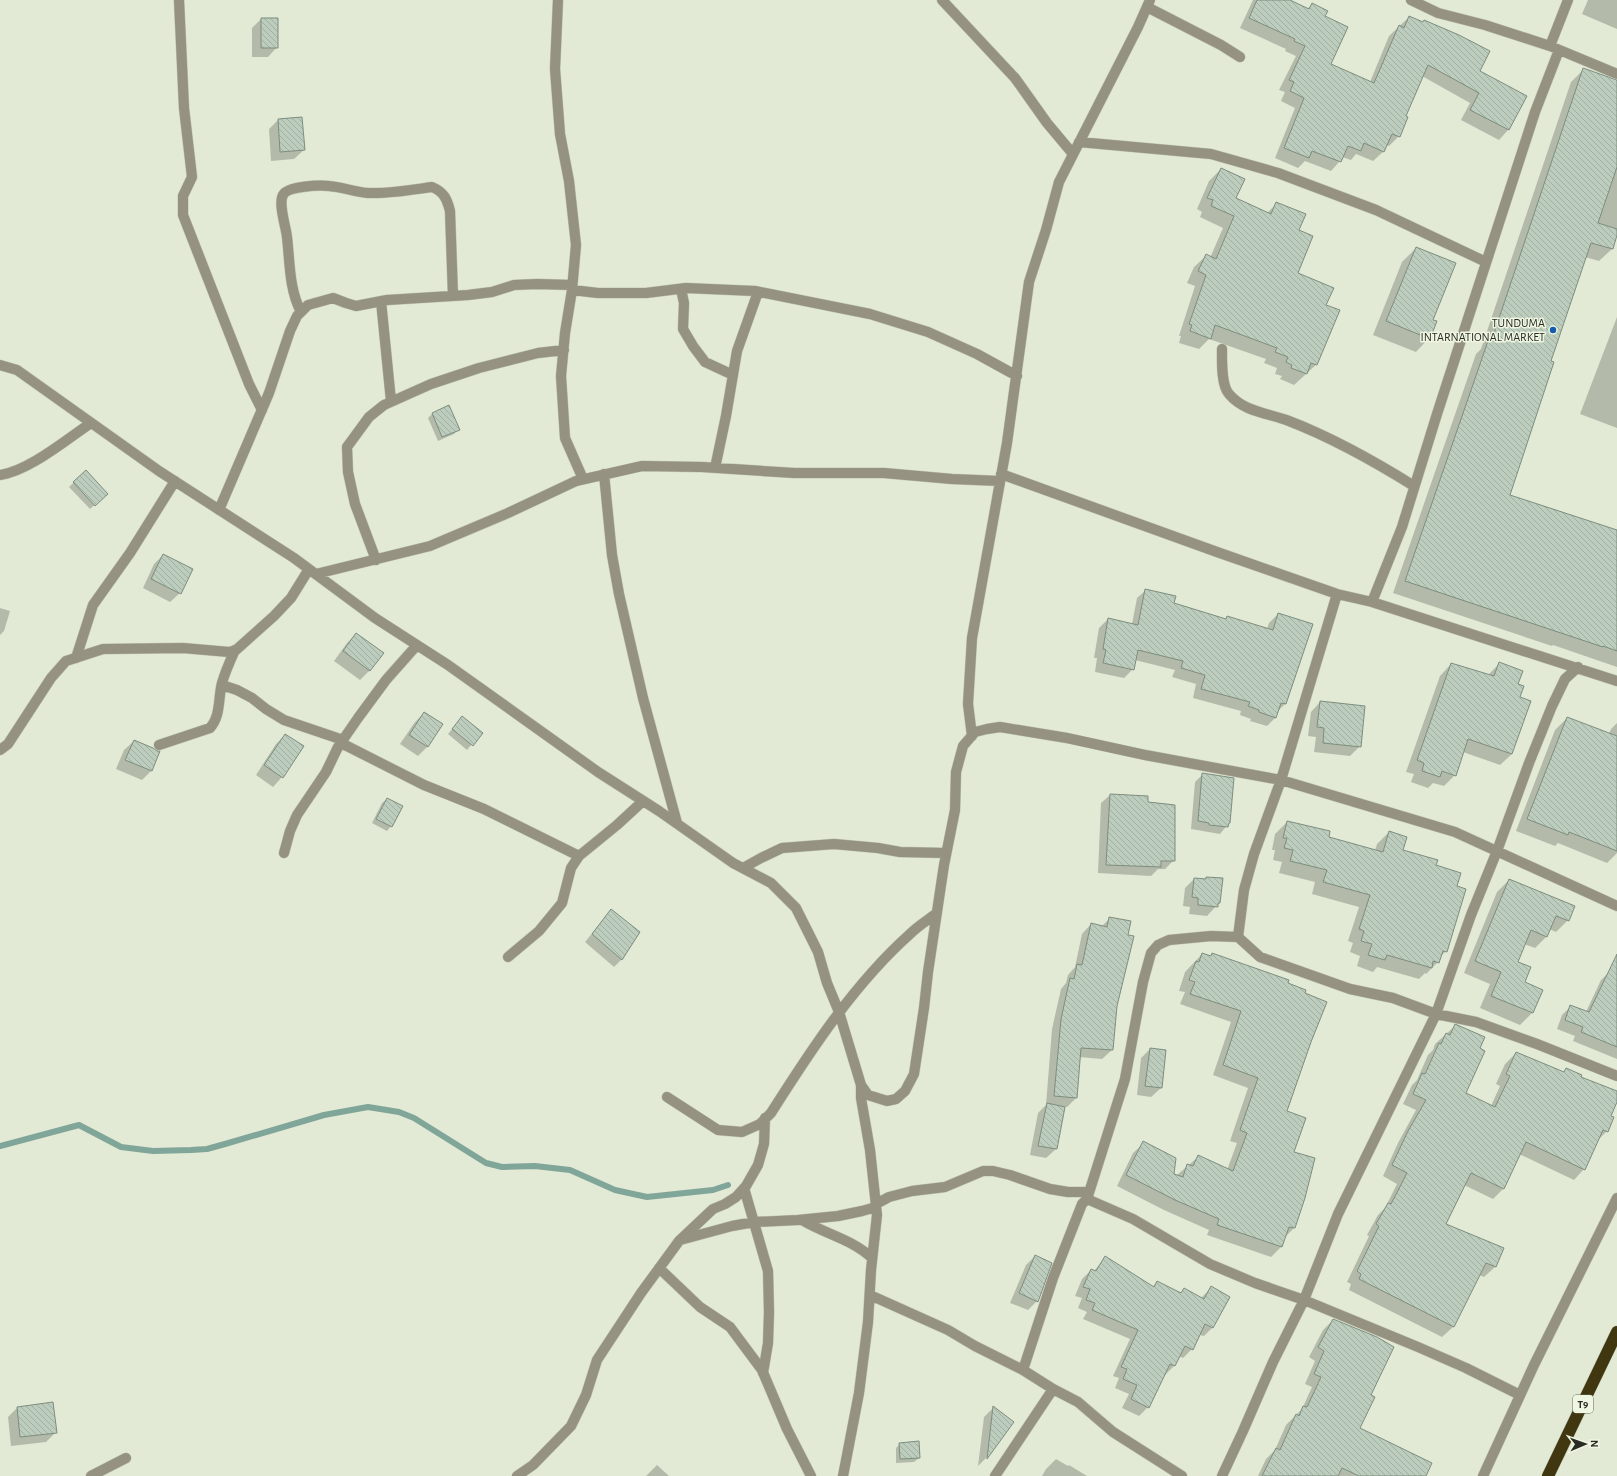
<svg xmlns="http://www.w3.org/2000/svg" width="1617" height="1476" viewBox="0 0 1617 1476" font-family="'Alegreya Sans',sans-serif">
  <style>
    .shadow { fill: #0003 }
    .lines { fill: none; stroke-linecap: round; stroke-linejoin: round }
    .stream { stroke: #80a599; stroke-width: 6 }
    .building { fill: url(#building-back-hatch); stroke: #7d8d7f }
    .street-casing { stroke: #c1c7b4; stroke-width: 11 }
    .highway-casing { stroke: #c1c7b4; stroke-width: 13 }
    .street { stroke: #969281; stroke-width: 10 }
    .highway { stroke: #403710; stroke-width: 12 }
    .poi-dot { fill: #145cab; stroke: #eff6e1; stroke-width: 1.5 }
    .labels { text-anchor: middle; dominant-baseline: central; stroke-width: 3; stroke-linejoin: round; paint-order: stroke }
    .shield { fill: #eff6e1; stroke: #64685c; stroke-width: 1 }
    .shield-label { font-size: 11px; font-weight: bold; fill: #282b23 }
    .poi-label { font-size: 12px; fill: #282b23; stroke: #eff6e1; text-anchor: end }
  </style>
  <defs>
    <pattern id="building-back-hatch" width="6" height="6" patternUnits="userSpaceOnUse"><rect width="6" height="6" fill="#bccdbe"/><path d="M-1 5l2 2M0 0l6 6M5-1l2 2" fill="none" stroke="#a2b0a3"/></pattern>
  </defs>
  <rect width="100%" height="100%" fill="#e2e9d4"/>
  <path class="shadow" d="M1253,0H1288L1307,9L1312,5L1324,16L1329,65L1370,82L1389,36L1409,17L1478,71L1526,96L1508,130L1499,140L1461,120L1470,103L1422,76L1405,116L1399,136L1389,146L1386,145L1383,152L1373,161L1356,154L1351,160L1342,157L1340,161L1331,171L1305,161L1298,168L1275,158L1295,108L1281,101L1285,92L1279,90L1296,56L1285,51L1286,49L1240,28Z
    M1588,0H1617V29L1582,14Z
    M261,19L277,47L268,57H252V28Z
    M1583,70L1617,82V232L1612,249L1599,261L1585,257L1549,362L1508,495L1617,531V667L1553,645L1552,646L1393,593L1476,354L1481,349L1571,82Z
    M278,120L304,150L294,159L271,161L269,129Z
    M1221,169L1235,199L1267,213L1277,203L1298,231L1297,273L1325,305L1317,364L1294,385L1280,379L1282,376L1275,374L1277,368L1264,363L1266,359L1209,339L1199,349L1179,343L1181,336H1179L1195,286L1187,283L1194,267L1206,256L1210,258L1223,228L1200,217L1202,212L1197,209L1209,181Z
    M1416,248L1432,320L1429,338L1416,352L1373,335L1402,262Z
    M1617,317V428L1580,414Z
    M449,407L458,429L454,434L438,441L428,418L432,414Z
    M86,471L102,498L90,509L69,487Z
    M163,555L180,593L170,602L143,588L154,564Z
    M1146,590L1173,604L1225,619L1227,617L1267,629L1269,623L1278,614L1285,704L1278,711L1275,718L1267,726L1250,721L1251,719L1240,715L1241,711L1193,698L1196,684L1172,677L1175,670L1135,660L1133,669L1124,678L1095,672L1097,658H1094L1099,628L1108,619L1132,624L1137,598Z
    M0,608L10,611L4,631L0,635Z
    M356,634L370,670L360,680L334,661L347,643Z
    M1451,664L1488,675L1499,664L1517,684L1519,698L1512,754L1500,765L1463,752L1455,775L1444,786L1433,783L1428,788L1411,782L1414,774L1406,772L1440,676Z
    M1320,702L1360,746L1350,756L1314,752L1316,737L1308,736L1311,712Z
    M424,713L442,725L427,747L418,756L400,744L415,722Z
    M1567,718L1609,734L1611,729L1617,723V853L1607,863L1558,843L1555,846L1516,831L1555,730Z
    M458,722L481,733L467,750L448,734Z
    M285,735L282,777L273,787L256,775L276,744Z
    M134,741L151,771L142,780L116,769L124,750Z
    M1203,774L1229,823L1220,834L1191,829L1195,782Z
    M1110,795L1147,797V802L1174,860L1165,869H1158L1151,876L1098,873L1101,803Z
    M387,799L391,826L387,831L372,823L382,803Z
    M1287,822L1327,837L1375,851L1377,844L1389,832L1401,850L1435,866L1456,887L1446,951L1440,957L1438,962L1426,974L1425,973L1419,979L1377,967L1373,972L1357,966L1360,956L1350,952L1353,943L1348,941L1359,907L1312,894L1315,882L1279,873L1282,862L1273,860L1275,850H1272L1275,834Z
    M1207,878L1219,903L1207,916L1189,914L1190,907L1183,906L1185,888L1194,879L1204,880Z
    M1509,880L1568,920L1556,932L1549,929L1547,936L1535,948L1524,944L1516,962L1532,1013L1520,1025L1480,1008L1490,984L1464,973L1497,892Z
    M611,910L639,933L621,960L614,967L585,942Z
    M1110,918L1127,935L1116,1006L1112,1050L1102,1059L1079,1057L1076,1098L1067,1107H1064L1056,1149L1046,1158L1030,1155L1038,1113L1046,1105L1052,1029L1061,989L1066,983L1068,975L1075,967L1082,934L1091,924L1101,927Z
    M1202,954L1210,957L1212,954L1287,984L1304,994L1310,1041L1286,1112L1292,1153L1304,1198L1294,1228L1284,1238L1281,1247L1271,1257L1207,1235L1209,1230L1164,1210L1117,1186L1133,1153L1144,1143L1172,1175H1177L1198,1157L1227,1170L1237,1143L1230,1141L1248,1088L1213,1075L1231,1022L1180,1004L1185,992L1179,991L1185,972Z
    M1610,971L1617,974V1059L1573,1041L1575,1036L1557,1029L1562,1015L1571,1006L1586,1012L1601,980Z
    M1455,1026L1479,1049L1464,1094L1491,1106L1500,1086L1496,1084L1505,1064L1516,1053L1562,1073L1566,1069L1580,1077L1617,1092V1099L1610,1116L1607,1131L1597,1141L1584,1169L1574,1180L1519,1154L1504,1188L1493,1199L1464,1185L1445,1224L1502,1249L1495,1267L1484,1277L1479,1275L1453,1327L1442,1337L1349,1290L1351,1284L1347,1282L1369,1236L1367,1235L1378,1215L1385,1208L1397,1184L1383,1176L1398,1143L1416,1110L1403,1104L1412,1085L1417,1080L1428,1055L1433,1050L1435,1044Z
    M1150,1049L1165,1051L1161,1088L1151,1097L1137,1095L1141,1058Z
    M1035,1256L1037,1301L1028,1310L1010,1303L1026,1265Z
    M1105,1258L1152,1287L1157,1282L1180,1293L1184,1290L1201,1298L1211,1288L1213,1327L1204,1336L1200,1335L1192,1349L1183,1358L1179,1356L1174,1366L1165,1375L1164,1374L1148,1407L1139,1416L1122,1408L1129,1394L1115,1388L1119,1378L1113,1376L1130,1339L1083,1319L1087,1312L1078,1308L1082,1298L1075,1296L1082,1279L1091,1270L1094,1271Z
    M1333,1320L1370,1396L1359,1429L1425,1476H1258L1266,1459L1275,1450L1286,1425L1302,1409L1312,1387L1305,1384L1315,1361L1309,1357L1323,1330Z
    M17,1408L55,1433L46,1442L11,1446L8,1417Z
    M993,1408L1013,1422L986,1458L978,1466L984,1417Z
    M900,1444L919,1458L914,1462L896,1463V1448Z
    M1056,1459L1068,1466L1069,1465L1087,1476H1042L1046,1469Z
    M657,1465L669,1476H646Z"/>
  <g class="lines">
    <path class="stream" d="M0,1146L79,1125L121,1147L153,1151L191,1150L207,1149L225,1144L324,1115L368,1107L399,1112L414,1118L486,1163L502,1167L535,1166L570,1170L615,1190L647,1197L713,1190L728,1185"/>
  </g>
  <path class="building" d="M1257,0H1290L1309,9L1312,3L1328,11L1325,16L1348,27L1331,64L1374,83L1399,25L1404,28L1409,16L1423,22L1424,20L1459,35L1490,51L1480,71L1527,96L1509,130L1470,110L1479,93L1428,65L1406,116L1408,117L1400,137L1392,134L1384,152L1364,143L1361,151L1348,146L1341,162L1312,151L1309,158L1284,148L1304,98L1290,91L1294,82L1289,80L1305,46L1294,41L1295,39L1249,18Z
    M261,18H278V48H261Z
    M1583,68L1617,80V167L1598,223L1617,229V235L1613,249L1591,243L1551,361L1554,362L1510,495L1617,530V651L1603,646V647L1405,581L1488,341L1491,342Z
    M302,117L305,150L280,152L278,119Z
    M1221,168L1245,179L1236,198L1271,214L1276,202L1306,214L1299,230L1313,236L1298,273L1334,288L1326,305L1340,310L1317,365L1311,363L1307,374L1291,368L1292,365L1286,362L1288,357L1275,352L1277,348L1215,325L1211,339L1190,331L1192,325L1189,324L1206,275L1198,271L1206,254L1216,259L1234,216L1211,206L1213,200L1207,198Z
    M1416,247L1456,263L1433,320L1437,321L1430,339L1386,321Z
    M449,405L460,430L442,437L432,413Z
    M86,470L108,494L95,506L73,482Z
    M163,554L193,569L181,594L151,579Z
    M1145,589L1176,596L1174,603L1226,619L1227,616L1273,630L1278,613L1313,624L1286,704L1281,703L1276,718L1259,712V710L1248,706L1250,702L1201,689L1205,675L1181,668L1183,661L1138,650L1134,670L1103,663L1106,650L1103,649L1108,618L1138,625Z
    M356,633L384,653L370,671L343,651Z
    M1499,662L1523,671L1518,684L1524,686L1520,697L1531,701L1512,754L1468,739L1456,776L1442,771L1440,777L1422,771L1424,763L1417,760L1451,663L1494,676Z
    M1320,701L1365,706L1361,747L1323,743L1324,728L1317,727Z
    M424,712L443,724L428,747L409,735Z
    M462,716L483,733L473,746L452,729Z
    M1567,717L1617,736V851L1569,832L1568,835L1527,819Z
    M285,734L304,746L283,778L264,765Z
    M134,740L153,748L157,751H160L152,771L125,760Z
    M1202,773L1234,778L1230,823H1229L1228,827L1209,825V823L1198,821Z
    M1110,794L1148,796V802L1175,805V861H1161V867L1106,865Z
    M387,798L403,806L392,827L376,819Z
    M1287,821L1330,831L1329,837L1383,852L1389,831L1407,837L1403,850L1438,860L1436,865L1461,873L1457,886L1466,889L1447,952L1443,951L1439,963L1433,961L1432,968L1387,955L1385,960L1368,955L1372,944L1361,941L1364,931L1359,929L1370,895L1323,882L1327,870L1290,861L1293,850L1284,848L1287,838H1283Z
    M1206,877L1223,878L1220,903H1218V907L1198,905V898L1192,897L1194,878L1206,879Z
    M1509,879L1575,906L1569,921L1556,916L1547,937L1531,930L1518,962L1531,967L1525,982L1543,990L1533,1013L1491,996L1501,972L1475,961Z
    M611,909L640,932L622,960L592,934Z
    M1109,917L1131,921L1128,935L1134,936L1117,1006L1113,1050L1081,1048L1077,1098L1054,1096L1061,1019L1070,978L1074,979L1077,964L1082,965L1091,923L1107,927Z
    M1202,953L1211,956L1212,953L1289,980L1288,983L1306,990L1305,993L1327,1002L1311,1042L1287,1111L1306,1118L1294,1152L1315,1158L1305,1198L1295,1228L1289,1227L1282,1247L1217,1225L1219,1219L1175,1200L1126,1175L1143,1141L1176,1158L1174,1174L1183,1177L1187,1164L1193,1166L1198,1155L1233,1171L1247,1133L1240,1130L1258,1078L1223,1065L1241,1011L1190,994L1195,982L1189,980L1196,961L1199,962Z
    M1617,954V1047L1581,1032L1583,1027L1565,1020L1570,1005L1589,1012Z
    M1455,1024L1485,1037L1480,1048L1485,1051L1466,1093L1495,1107L1510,1076L1506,1074L1516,1052L1564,1072L1566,1068L1582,1075L1581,1077L1617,1091V1102L1611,1116L1614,1117L1608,1132L1603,1130L1585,1170L1526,1142L1504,1189L1471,1173L1446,1224L1504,1248L1496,1267L1486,1263L1454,1327L1359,1279L1361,1274L1357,1271L1379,1226L1376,1224L1388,1203L1391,1204L1407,1173L1392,1165L1408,1131L1426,1100L1413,1094L1422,1073L1425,1074L1439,1043L1441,1044L1446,1033L1450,1035Z
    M1150,1048L1166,1050L1162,1088L1145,1086Z
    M1047,1103L1065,1107L1057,1149L1038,1146Z
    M1035,1255L1052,1263L1038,1302L1019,1293Z
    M1105,1256L1154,1287L1157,1281L1181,1293L1184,1288L1204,1299L1211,1286L1230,1297L1213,1328L1205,1324L1193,1350L1185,1346L1175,1366L1170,1364L1149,1408L1131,1399L1137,1385L1123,1379L1127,1369L1121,1367L1138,1330L1092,1310L1095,1303L1086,1300L1090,1289L1083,1287L1091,1269L1096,1271Z
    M1333,1319L1377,1337L1394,1347L1371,1395L1375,1397L1360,1428L1432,1463L1426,1476H1359L1342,1468L1338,1476H1262L1276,1448L1280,1450L1296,1414L1299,1416L1303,1406L1307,1407L1321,1377L1314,1374L1324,1351L1318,1347Z
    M53,1402L57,1433L20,1437L17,1407Z
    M993,1406L1014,1422L987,1459Z
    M919,1441L920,1458L900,1459L899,1443Z"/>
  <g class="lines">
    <defs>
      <path id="street" d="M179,0L184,108L192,177L183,196V215L249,384L262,410
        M558,0L555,69L560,134L569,181L576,245L572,290L565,333L561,376L565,438L583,479
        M942,0L1015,78L1047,123L1073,154
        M1411,0L1438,13L1485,25L1550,46L1617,74
        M1147,7L1221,45L1240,57
        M1550,46L1568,0
        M1079,142L1211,154L1278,173L1376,210L1486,262
        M681,289L684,303L683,329L693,346L705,362L733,375
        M572,290L598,293H646L686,288L755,291L870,314L928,332L977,354L1017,376
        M381,301L391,401
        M301,312C289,289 290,263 287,237C286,227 278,204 283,195C287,186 320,185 329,186C342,187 355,192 368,193C389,194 411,190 432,187C444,192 447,199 450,211L453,296
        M1222,349C1222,361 1221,385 1229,394C1244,412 1268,413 1289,421C1333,438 1374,461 1414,486
        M0,365L17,370L159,471L294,558L375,618L448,665L598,772L659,811L733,863L771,883L796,908L818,952L827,983L839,1012L861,1085L868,1095L887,1101L896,1099L905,1091L914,1074L924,1008L928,972L944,865L955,810L956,772L963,746L975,732L987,729L1000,727L1067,738L1145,755L1281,780L1455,832L1617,906
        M715,468L726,416L737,351L758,292
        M604,474L612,555L619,594L643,698L677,823
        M1001,474L1217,552L1337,594L1372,602L1617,681
        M0,475C29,471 67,439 91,423
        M219,510L269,393L290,331L297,316L308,305L333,298L346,303L356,306L387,300L468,295L492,292L514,285L537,284L572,285
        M376,560L355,504L348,472L347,447L369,417L384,405L431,384L479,368L538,353L564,350
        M316,574L430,546L508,513L576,481L642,466L702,467L794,473H884L952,479L1000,481
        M1337,594L1281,780L1254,854L1244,890L1238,937L1260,957L1350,989L1393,998L1436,1014L1476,1022L1537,1044L1617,1076
        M1372,602L1402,527L1437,414L1535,112L1559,50
        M76,658L93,605L130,553L175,481
        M222,685L237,690L252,698L266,709L284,720L343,740
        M972,736L968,704L972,638L1007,443L1029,282L1046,230L1059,182L1138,27L1150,0
        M341,743L424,785L484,809L579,856
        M159,745L210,728C221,716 218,698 222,683C225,672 230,661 235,650
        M0,750L8,744L51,678L66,661L103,649L183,648L229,652L236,650L274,616L291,598L309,569
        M284,853L290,831L297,815L326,772L338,747L358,718L386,680L417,645
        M743,868L761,858L782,848L834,844L878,848L900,852L946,853
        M508,957L539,931L562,903L571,868L579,856L617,825L643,801
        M667,1097L718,1130L742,1132L760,1124L771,1113C811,1050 854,984 910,934C918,926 928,920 937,913
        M744,1188L768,1271L769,1312L768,1343L763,1373
        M1087,1199L1133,1219L1210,1264L1255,1283L1304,1300L1418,1347L1466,1368L1520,1395
        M876,1204L889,1197L912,1191L945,1187L983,1171H993L1010,1175L1050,1189L1068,1192H1089
        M802,1220C825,1234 852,1239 872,1258
        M680,1240L732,1226L754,1222L798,1220L838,1216L862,1211L876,1207
        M659,1268L700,1307L730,1327L762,1370L787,1429L811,1476
        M870,1295L948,1330L975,1346L1023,1370L1053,1389L1078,1402L1113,1432L1182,1476
        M1023,1370L1053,1278L1082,1204L1087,1199L1125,1079L1143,982L1151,953L1158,945L1169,940L1211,936L1238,937
        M91,1476L126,1458
        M517,1476L533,1465L571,1426L586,1395L597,1360L641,1293L679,1241L713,1209L725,1204L736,1197L746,1186L758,1165L764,1144L765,1118
        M843,1476L859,1393L868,1322L871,1270L877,1215L870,1150L861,1098V1086
        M995,1476L1053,1389
        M1222,1476L1243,1431L1273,1362L1304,1300L1338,1214L1436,1014L1471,915L1497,851L1529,763L1552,706L1565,679L1578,667
        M1483,1476L1534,1365L1617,1198"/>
      <path id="highway" d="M1548,1476L1617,1332"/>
    </defs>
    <use href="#street" class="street-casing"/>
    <use href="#highway" class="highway-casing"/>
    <use href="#street" class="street"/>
    <use href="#highway" class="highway"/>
  </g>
  <circle class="poi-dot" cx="1553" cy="330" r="4"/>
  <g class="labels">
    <rect class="shield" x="1573" y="1395" width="20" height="18" rx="3"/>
    <g class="shield-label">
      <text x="1583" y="1404">T9</text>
    </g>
    <g class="poi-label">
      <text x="1545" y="323">TUNDUMA<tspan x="1545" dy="14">INTARNATIONAL MARKET</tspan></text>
    </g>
  </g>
  <g transform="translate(1585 1444) rotate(88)" stroke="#eff6e1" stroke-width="3" paint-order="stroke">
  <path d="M0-3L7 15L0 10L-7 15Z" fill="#282b23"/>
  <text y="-6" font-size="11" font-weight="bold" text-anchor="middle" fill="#282b23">N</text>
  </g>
</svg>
